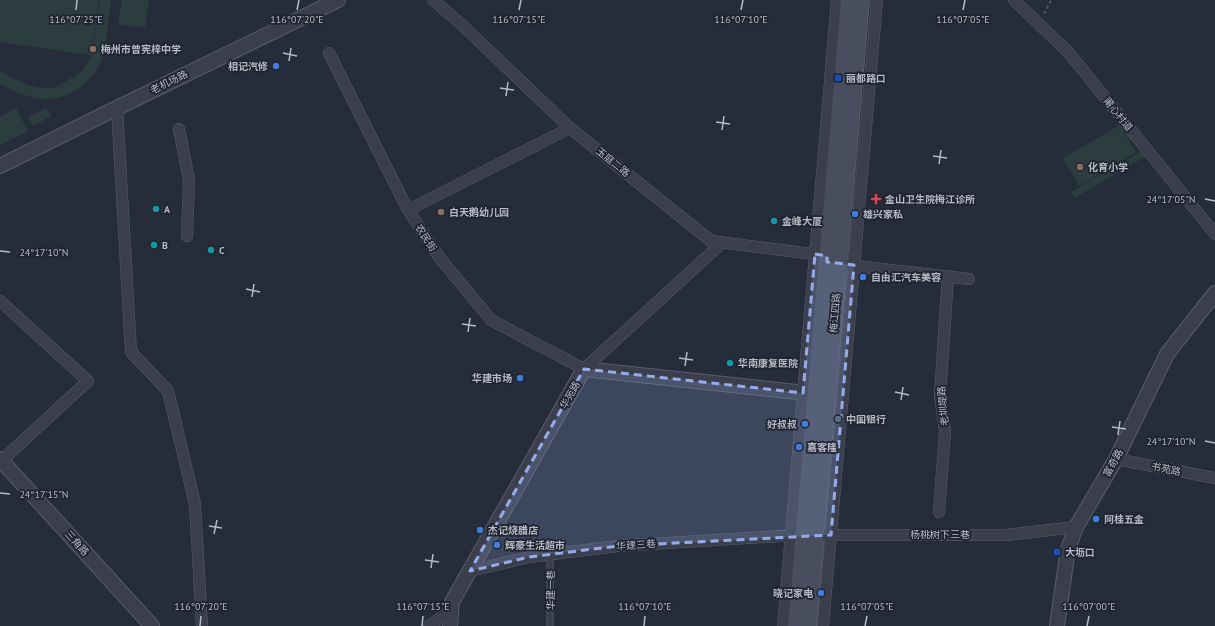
<svg xmlns="http://www.w3.org/2000/svg" width="1215" height="626" viewBox="0 0 1215 626" font-family="'PT Sans','Noto Sans SC',sans-serif">
  <style>
    .green { fill: #2c3d40 }
    .lines { fill: none; stroke-linecap: round; stroke-linejoin: round }
    .service-casing { stroke: #585d69; stroke-width: 7 }
    .minor-casing { stroke: #585d69; stroke-width: 12 }
    .tertiary-casing { stroke: #585d69; stroke-width: 16 }
    .secondary-casing { stroke: #585d69; stroke-width: 18 }
    .path { stroke: #4a585d; stroke-width: 2; stroke-dasharray: 3 3; stroke-linecap: butt }
    .service { stroke: #3a3f4b; stroke-width: 5.5 }
    .minor { stroke: #3a3f4b; stroke-width: 11 }
    .tertiary { stroke: #3a3f4b; stroke-width: 14 }
    .secondary { stroke: #484e5d; stroke-width: 16 }
    .marked { fill: #95acec; fill-opacity: 0.2; stroke: #95acec; stroke-width: 3; stroke-dasharray: 8 5; stroke-linejoin: round }
    .ticks { fill: none; stroke: #b6bac6; stroke-width: 1.5 }
    .education-dot { fill: #8d6e63; stroke: #1f2430; stroke-width: 1.5 }
    .shop-dot { fill: #3f7fe0; stroke: #1f2430; stroke-width: 1.5 }
    .transit-dot { fill: #1a4fb4; stroke: #1f2430; stroke-width: 1.5 }
    .health-dot { fill: #e0444e; stroke: #1f2430; stroke-width: 1.5 }
    .culture-dot { fill: #0f9aa8; stroke: #1f2430; stroke-width: 1.5 }
    .service-dot { fill: #5c6f8a; stroke: #1f2430; stroke-width: 1.5 }
    .labels { text-anchor: middle; dominant-baseline: central; stroke-width: 3.5; stroke-linejoin: round; paint-order: stroke }
    .poi-label { font-size: 10px; font-weight: bold; fill: #b6bac6; stroke: #1f2430; text-anchor: start }
    .street-label { font-size: 10px; fill: #b6bac6; stroke: #1f2430 }
    .ticks-label { font-size: 10px; text-anchor: middle; fill: #b6bac6; stroke: #1f2430; stroke-width: 3.5; stroke-linejoin: round; paint-order: stroke }
  </style>
  <rect width="100%" height="100%" fill="#262d3a"/>
  <path class="green" d="M0,0H99L91,55L0,42Z
    M100,0H111C108,20 107,48 99,66C96,72 91,76 87,81C61,108 30,101 0,84V70L7,75L28,85L42,88H51L58,86L77,75L84,68L91,57Z
    M122,0H149L145,28L118,24Z
    M46,107L51,116L33,126L28,118Z
    M16,108L28,131L0,145V117Z
    M1120,125L1136,152L1080,186L1063,158Z
    M1145,149L1148,155L1074,198L1071,192Z"/>
  <g class="lines">
    <defs>
      <path id="service" d="M550,555V626"/>
      <path id="minor" d="M433,0L461,24L570,128L711,241L821,255
        M1014,0L1069,53L1215,234
        M329,53L408,210L439,257L491,320L584,369L723,242
        M117,108L131,352L168,391L195,504L202,626
        M179,129L189,180L187,236
        M408,210L570,128
        M847,265L969,279
        M0,301L88,381L1,461
        M1116,459L1215,478
        M939,512L945,431L940,395L948,276
        M825,535H1006L1076,527
        M470,571L529,557L618,546L798,535
        M429,626L452,609
        M783,626L837,0
        M823,626L877,0"/>
      <path id="tertiary" d="M0,166L117,108L338,0
        M0,459L152,626
        M450,626L452,602L584,369L816,394
        M1057,626L1068,549L1076,527L1116,459L1167,354L1215,293"/>
      <path id="secondary" d="M796,626L849,0
        M808,626L861,0"/>
    </defs>
    <use href="#service" class="service-casing"/>
    <use href="#minor" class="minor-casing"/>
    <use href="#tertiary" class="tertiary-casing"/>
    <use href="#secondary" class="secondary-casing"/>
    <path class="path" d="M1044,14L1051,0"/>
    <use href="#service" class="service"/>
    <use href="#minor" class="minor"/>
    <use href="#tertiary" class="tertiary"/>
    <use href="#secondary" class="secondary"/>
  </g>
  <path class="marked" d="M815,254L827,256V262L854,265L831,535L618,546L529,557L470,571L584,369L803,393Z"/>
  <path class="ticks" d="M76,10L77,0M297,10L299,0M519,10L521,0M741,10L743,0M963,10L965,0M283,53L297,56M289,61L291,48M500,88L514,90M506,96L508,82M716,122L730,124M722,130L724,116M933,156L947,158M939,164L941,150M1205,199L1215,201M0,251L10,252M246,289L260,292M252,297L254,284M462,324L476,326M468,332L470,318M679,358L693,360M685,366L687,352M895,392L909,395M901,400L903,387M1112,427L1126,429M1118,435L1120,421M1205,441L1215,443M0,493L10,494M209,526L222,528M214,534L217,520M425,560L439,562M431,568L433,554M200,626L201,616M422,626L423,616M644,626L645,616M865,626L867,616M1087,626L1089,616"/>
  <g class="education-dot">
    <circle cx="93" cy="49" r="4"/>
    <circle cx="1080" cy="167" r="4"/>
    <circle cx="441" cy="212" r="4"/>
  </g>
  <g class="shop-dot">
    <circle cx="276" cy="66" r="4"/>
    <circle cx="855" cy="214" r="4"/>
    <circle cx="863" cy="277" r="4"/>
    <circle cx="520" cy="378" r="4"/>
    <circle cx="805" cy="424" r="4"/>
    <circle cx="799" cy="447" r="4"/>
    <circle cx="1096" cy="519" r="4"/>
    <circle cx="480" cy="530" r="4"/>
    <circle cx="497" cy="545" r="4"/>
    <circle cx="821" cy="593" r="4"/>
  </g>
  <g class="transit-dot">
    <rect x="834" y="74" width="8" height="8" rx="2"/>
    <rect x="1053" y="548" width="8" height="8" rx="2"/>
  </g>
  <path class="health-dot" d="M874 193h4v4h4v4h-4v4h-4v-4h-4v-4h4z"/>
  <g class="culture-dot">
    <circle cx="156" cy="209" r="4"/>
    <circle cx="774" cy="221" r="4"/>
    <circle cx="154" cy="245" r="4"/>
    <circle cx="211" cy="250" r="4"/>
    <circle cx="730" cy="363" r="4"/>
  </g>
  <circle class="service-dot" cx="838" cy="419" r="4"/>
  <g class="labels">
    <g class="poi-label">
      <text x="101" y="49">梅州市曾宪梓中学</text>
      <text x="268" y="66" text-anchor="end">相记汽修</text>
      <text x="846" y="78">丽都路口</text>
      <text x="1088" y="167">化育小学</text>
      <text x="885" y="199">金山卫生院梅江诊所</text>
      <text x="164" y="209">A</text>
      <text x="449" y="212">白天鹅幼儿园</text>
      <text x="863" y="214">雄兴家私</text>
      <text x="782" y="221">金峰大厦</text>
      <text x="162" y="245">B</text>
      <text x="219" y="250">C</text>
      <text x="871" y="277">自由汇汽车美容</text>
      <text x="738" y="363">华南康复医院</text>
      <text x="512" y="378" text-anchor="end">华建市场</text>
      <text x="846" y="419">中国银行</text>
      <text x="797" y="424" text-anchor="end">好叔叔</text>
      <text x="807" y="447">嘉客隆</text>
      <text x="1104" y="519">阿桂五金</text>
      <text x="488" y="530">杰记烧腊店</text>
      <text x="505" y="545">辉豪生活超市</text>
      <text x="1065" y="552">大坜口</text>
      <text x="813" y="593" text-anchor="end">晓记家电</text>
    </g>
    <g class="street-label">
      <text transform="translate(169 82) rotate(-26)">老机场路</text>
      <text transform="translate(1118 114) rotate(51)">莆心村道</text>
      <text transform="translate(613 162) rotate(39)">玉庭二路</text>
      <text transform="translate(426 238) rotate(57)">农民街</text>
      <text transform="translate(835 313) rotate(-85)">梅江四路</text>
      <text transform="translate(570 395) rotate(-60)">华苑路</text>
      <text transform="translate(943 406) rotate(-95)">老圳堤路</text>
      <text transform="translate(1113 463) rotate(-61)">富奇路</text>
      <text transform="translate(1166 469) rotate(11)">书苑路</text>
      <text x="940" y="534">杨桃树下三巷</text>
      <text transform="translate(77 543) rotate(48)">三角路</text>
      <text transform="translate(636 545) rotate(-4)">华建三巷</text>
      <text transform="translate(550 590) rotate(-90)">华建一巷</text>
    </g>
  </g>
  <g class="ticks-label">
    <text x="76" y="23">116°07'25"E</text>
    <text x="297" y="23">116°07'20"E</text>
    <text x="519" y="23">116°07'15"E</text>
    <text x="741" y="23">116°07'10"E</text>
    <text x="963" y="23">116°07'05"E</text>
    <text x="1171" y="203">24°17'05"N</text>
    <text x="44" y="256">24°17'10"N</text>
    <text x="1171" y="445">24°17'10"N</text>
    <text x="44" y="498">24°17'15"N</text>
    <text x="201" y="610">116°07'20"E</text>
    <text x="423" y="610">116°07'15"E</text>
    <text x="645" y="610">116°07'10"E</text>
    <text x="867" y="610">116°07'05"E</text>
    <text x="1089" y="610">116°07'00"E</text>
  </g>
</svg>
